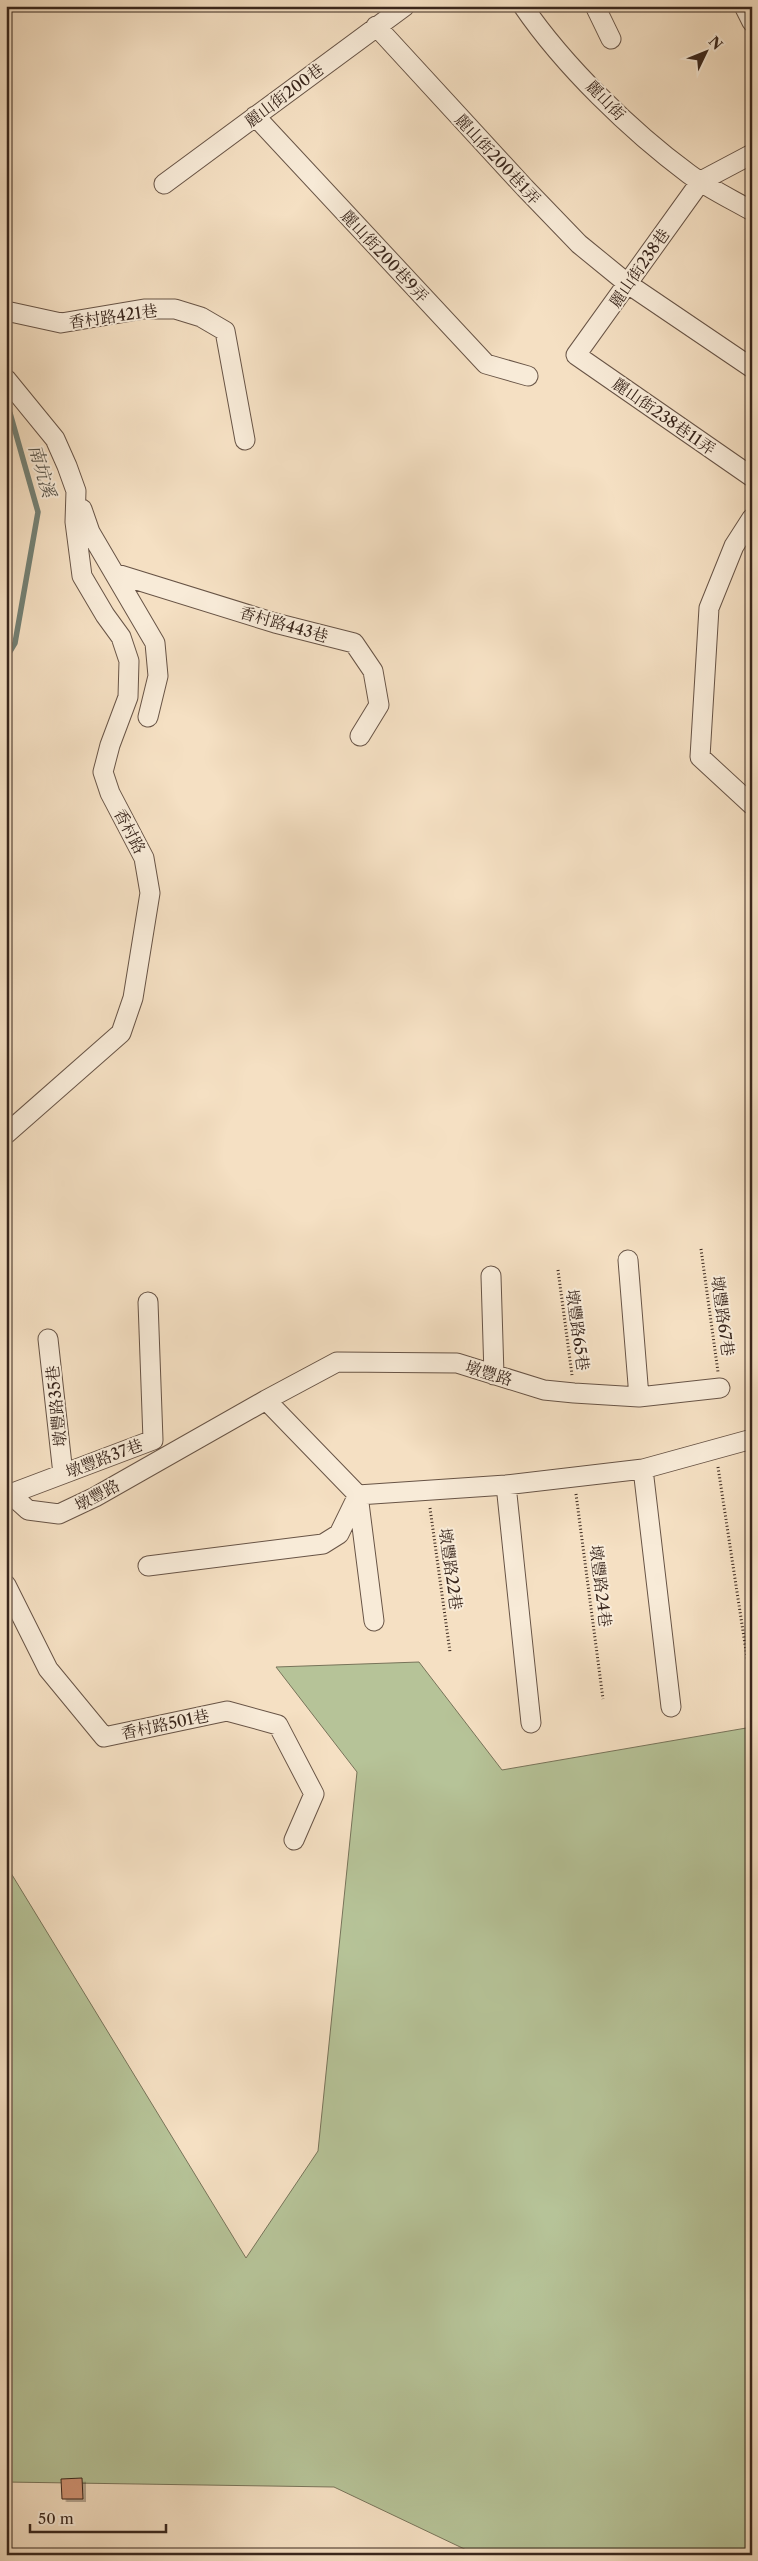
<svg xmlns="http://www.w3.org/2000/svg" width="758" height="2561" viewBox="0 0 758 2561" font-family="'Libre Caslon Text','Noto Serif TC',serif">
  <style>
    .green { fill: #b6c398; stroke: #78745a }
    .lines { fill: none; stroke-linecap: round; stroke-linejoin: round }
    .stream { stroke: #748175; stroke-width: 5.5 }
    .building { fill: #d29474; stroke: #39261c; filter: url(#shadow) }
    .minor-casing { stroke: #685446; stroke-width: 21 }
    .path { stroke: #39261c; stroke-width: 3; stroke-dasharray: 1 2.5; stroke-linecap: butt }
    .minor { stroke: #f8ebd8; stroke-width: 19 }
    .labels { text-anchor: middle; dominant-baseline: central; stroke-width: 4; stroke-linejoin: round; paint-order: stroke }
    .street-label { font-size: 16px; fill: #39261c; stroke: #f8ebd8 }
    .water-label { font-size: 18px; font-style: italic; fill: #575348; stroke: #f8ebd8 }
  </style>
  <defs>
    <filter id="shadow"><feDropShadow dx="4.5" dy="4.5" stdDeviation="0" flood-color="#0004"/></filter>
  </defs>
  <rect width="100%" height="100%" fill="#f5e0c3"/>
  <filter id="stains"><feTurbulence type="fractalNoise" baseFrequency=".004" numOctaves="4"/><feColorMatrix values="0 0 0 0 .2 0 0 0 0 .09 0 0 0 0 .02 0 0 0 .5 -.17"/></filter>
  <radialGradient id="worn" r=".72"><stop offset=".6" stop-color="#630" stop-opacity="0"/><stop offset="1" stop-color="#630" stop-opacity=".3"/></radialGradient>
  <path class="green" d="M419,1662L502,1770L752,1727V2555H477L334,2487L6,2482V1865L246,2258L318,2151L357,1772L276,1667Z"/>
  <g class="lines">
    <path class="stream" d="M6,412L10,413L38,512L15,643L6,658
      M6,929L8,933L6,952"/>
  </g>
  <path class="building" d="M82,2478L83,2499H62L61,2479Z"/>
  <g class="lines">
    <defs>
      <path id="minor" d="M523,6C564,66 631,131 689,174C708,188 731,199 752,211
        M595,6L611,39
        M744,6L752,22
        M376,26L525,188L579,244L628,284L752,368
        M255,116L486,364L528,376
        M752,154L701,181L576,355L752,477
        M164,184L405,6
        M6,311L61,323L144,309H175L201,317L225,331L245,440
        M6,379L55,439L67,466L76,491L75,522L82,576L105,615L121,637L129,661L128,697L110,745L103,772L110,793L144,858L150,893L133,998L121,1033L6,1134
        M82,509L90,532L155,643L158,676L148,717
        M752,518L734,546L709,608L700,757L752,805
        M114,573L275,623L354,643L373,671L379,705L360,736
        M628,1260L639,1397
        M491,1276L494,1375
        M48,1339L63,1474
        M266,1400L337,1362L457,1363L544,1390L574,1393L639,1397L720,1388
        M643,1469L671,1707
        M506,1485L531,1723
        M6,1490L28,1510L59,1514L95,1497L266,1400L358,1495L506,1485L643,1469L752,1439
        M10,1494L153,1440L148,1302
        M358,1495L374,1621
        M148,1566L323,1544L339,1534L358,1495
        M6,1585L48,1669L104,1737L227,1711L278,1725L314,1794L294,1840"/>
    </defs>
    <use href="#minor" class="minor-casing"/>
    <path class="path" d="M701,1249L718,1372
      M558,1270L572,1375
      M718,1467L748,1664
      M576,1494L603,1699
      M430,1508L450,1652"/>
    <use href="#minor" class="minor"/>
  </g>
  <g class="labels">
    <g class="street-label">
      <text transform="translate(284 95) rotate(-37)">麗山街200巷</text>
      <text transform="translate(606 100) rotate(46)">麗山街</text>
      <text transform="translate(498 159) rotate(47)">麗山街200巷1弄</text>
      <text transform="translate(385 256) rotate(47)">麗山街200巷9弄</text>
      <text transform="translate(639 268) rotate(-55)">麗山街238巷</text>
      <text transform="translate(113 316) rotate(-8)">香村路421巷</text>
      <text transform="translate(664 416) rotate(35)">麗山街238巷11弄</text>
      <text transform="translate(284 624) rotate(16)">香村路443巷</text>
      <text transform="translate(130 831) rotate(62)">香村路</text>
      <text transform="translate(723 1316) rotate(82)">墩豐路67巷</text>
      <text transform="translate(578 1330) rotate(82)">墩豐路65巷</text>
      <text transform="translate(489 1373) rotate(17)">墩豐路</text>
      <text transform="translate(56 1406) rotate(-96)">墩豐路35巷</text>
      <text transform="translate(104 1458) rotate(-21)">墩豐路37巷</text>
      <text transform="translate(97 1495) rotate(-28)">墩豐路</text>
      <text transform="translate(451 1569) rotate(82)">墩豐路22巷</text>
      <text transform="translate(601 1586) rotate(83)">墩豐路24巷</text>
      <text transform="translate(165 1724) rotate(-12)">香村路501巷</text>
    </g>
    <g class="water-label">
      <text transform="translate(42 471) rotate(74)">南坑溪</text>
    </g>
  </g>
  <rect width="758" height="2561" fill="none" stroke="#f5e0c3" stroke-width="25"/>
  <rect x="8" y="8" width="743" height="2546" fill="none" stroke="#39261c" stroke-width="2.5"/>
  <rect x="12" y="12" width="733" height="2536" fill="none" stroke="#39261c"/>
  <g transform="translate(706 52) rotate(47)" stroke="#f8ebd8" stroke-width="4" paint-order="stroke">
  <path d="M0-4L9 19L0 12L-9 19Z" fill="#39261c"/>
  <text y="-8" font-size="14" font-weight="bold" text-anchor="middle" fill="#39261c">N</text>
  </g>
  <path d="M30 2524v8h136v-8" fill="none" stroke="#39261c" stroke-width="2.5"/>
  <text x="38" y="2524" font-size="15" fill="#39261c" stroke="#f8ebd8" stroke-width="4" paint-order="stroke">50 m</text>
  <rect width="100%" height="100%" filter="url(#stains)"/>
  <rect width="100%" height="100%" fill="url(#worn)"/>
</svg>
